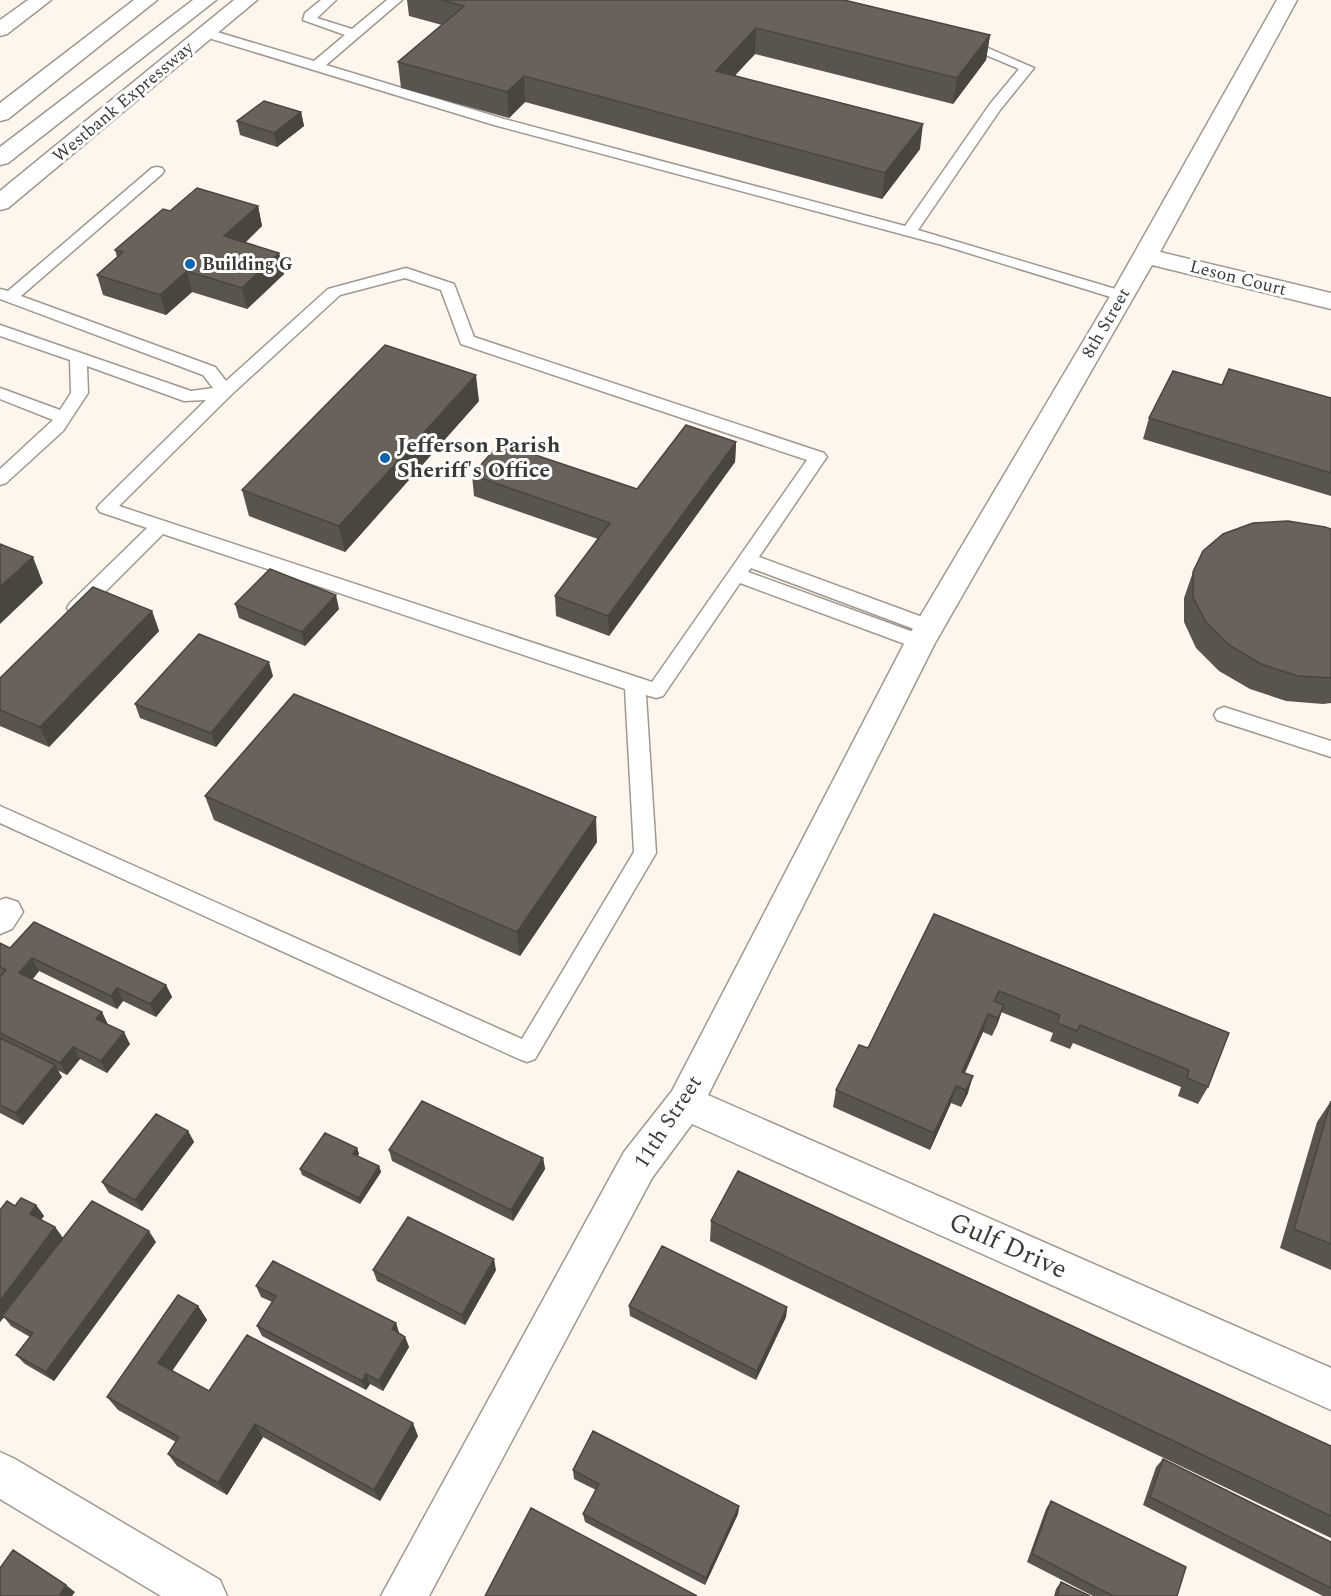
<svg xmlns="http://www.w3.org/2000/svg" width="1331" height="1596" viewBox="0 0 1331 1596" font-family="Spectral,serif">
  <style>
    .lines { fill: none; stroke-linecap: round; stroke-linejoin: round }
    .lane-casing { stroke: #9f9890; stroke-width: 3 }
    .street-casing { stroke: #9f9890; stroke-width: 3 }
    .secondary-casing { stroke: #9f9890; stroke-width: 3 }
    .highway-casing { stroke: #9f9890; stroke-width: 3 }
    .lane { fill: #fff; fill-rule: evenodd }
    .street { fill: #fff; fill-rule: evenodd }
    .secondary { fill: #fff; fill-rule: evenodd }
    .highway { fill: #fff; fill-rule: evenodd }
    .wall { fill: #59544d }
    .shaded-wall { fill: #49453f }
    .building { fill: #68625a; stroke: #49453f; stroke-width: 1.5 }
    .poi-dot { fill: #0e65b2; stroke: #fff; stroke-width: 2 }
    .labels { text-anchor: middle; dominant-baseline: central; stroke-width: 6; stroke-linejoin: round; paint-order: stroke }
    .far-street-label { font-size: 18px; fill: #3d3a36; stroke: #fff }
    .far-poi-label { font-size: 18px; font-weight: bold; fill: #3d3a36; stroke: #fff; text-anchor: start }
    .poi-label { font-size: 22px; font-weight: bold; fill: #3d3a36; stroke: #fff; text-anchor: start }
    .street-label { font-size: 22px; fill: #3d3a36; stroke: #fff }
    .near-street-label { font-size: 27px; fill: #3d3a36; stroke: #fff }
  </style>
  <rect width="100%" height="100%" fill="#fef6ec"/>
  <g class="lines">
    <defs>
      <path id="lane" d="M321,0H336L317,18L352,29L387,0H402L326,65L504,119L905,226L990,104L1019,69L955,42L962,38L967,39L1034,68L1000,110L918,230L1129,293L1131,296L1129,299H1117L942,245L494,125L202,36L200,33L207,29L314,61L345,35L303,20L305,13Z
        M157,167L162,168L164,171L162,174L21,296L215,367L226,381L328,289L406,268L454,284L474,337L824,453L827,457L824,461L759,557L936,622L939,627L936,632H922L751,568L748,572L927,637L930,642L927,647H913L740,583L663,696L656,698L646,695L656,853L535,1059L527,1062L519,1059L0,823V806L522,1039L634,852L625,689L163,534L84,613H70L67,608L70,603L147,528L100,512L97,508L100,504L206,400L184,401L87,366L88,393L63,431L6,483L0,485V469L53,420L0,399V388L60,410L71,393L70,360L0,336V325L191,391L213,388L203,375L0,299V289L8,291L152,168ZM405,278L441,290L461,344L807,460L652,682L119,506L231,395L340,295Z
        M1224,707L1331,741V757L1217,720L1214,715L1217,710Z"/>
      <path id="street" d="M1277,0H1297L1160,252L1331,293V309L1152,265L935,643L708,1095L1331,1368V1410L692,1124L652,1178L429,1596H381L624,1152L672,1091L905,642L1109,298Z
        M6,898L18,902L23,912L12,929L0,934V900Z
        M0,1452L15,1459L220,1580L227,1596H161L0,1499Z"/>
      <path id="secondary" d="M234,0H257L8,208L0,210V191Z"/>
      <path id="highway" d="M28,0H51L7,34L0,36V20Z
        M134,0H157L8,119L0,121V103Z
        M193,0H216L8,163L0,165V147Z"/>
    </defs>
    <use href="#lane" class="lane-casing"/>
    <use href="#street" class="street-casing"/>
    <use href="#secondary" class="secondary-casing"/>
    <use href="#highway" class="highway-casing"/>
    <use href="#lane" class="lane"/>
    <use href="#street" class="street"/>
    <use href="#secondary" class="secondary"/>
    <use href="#highway" class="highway"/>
  </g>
  <path class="wall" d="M407,0H844L990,35L986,60L953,104L755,54L735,75L920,149L882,199L525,102L509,118L401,88L398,62L442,25L409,16Z
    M301,112L304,126L277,147L240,135L237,121Z
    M258,206L262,226L245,243L279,253L284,274L247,309L192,292L166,315L103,295L97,275L117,257L115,250L170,211Z
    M1222,385L1331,398V496L1143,439L1149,418Z
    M479,401L345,552L249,516L242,490Z
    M736,442L735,462L609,636L556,616L555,596L598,539L474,496L472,475L637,489Z
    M1331,529V703L1323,704L1286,701L1250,689L1219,671L1196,648L1184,622V598L1193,572Z
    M235,604L339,609L305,646L239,618Z
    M152,611L159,631L49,747L0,726V678Z
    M273,676L216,747L140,718L135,704Z
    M205,796L597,842L520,956L214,820Z
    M934,914L1229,1033L1208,1087L1198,1104L1178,1096L1181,1087L1073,1043L1070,1049L1050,1041L1053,1033L1001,1012L992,1036L983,1032L965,1073L968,1093L961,1107L951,1103L930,1150L833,1107L836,1090L868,1048Z
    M0,943L10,948L166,985L172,997L156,1017L123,1001L117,1009L39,971L32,980L102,1012L108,1025L130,1044L107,1073L80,1059L67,1075L57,1070L62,1077L23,1125L0,1113Z
    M1331,1101V1270L1280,1248L1317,1122Z
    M188,1131L194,1142L142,1211L109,1193L102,1182Z
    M357,1148L359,1154L357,1156L379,1166L381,1172L360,1204L302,1175L300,1169Z
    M389,1150L543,1158L545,1169L513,1221L392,1161Z
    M36,1205L44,1216L41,1220L55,1227L63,1238L156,1242L54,1381L25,1364L16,1355L30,1337L11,1326L4,1317L0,1322V1210L15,1206Z
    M711,1221L1331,1446V1538L710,1241Z
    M373,1270H496L465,1325L377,1281Z
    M256,1286L396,1323L399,1333L405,1337L409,1347L383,1391L370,1384L366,1390L262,1336L257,1326L272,1302L261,1297Z
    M198,1306L207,1320L172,1371L209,1391L418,1436L380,1501L263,1437L227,1495L177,1466L168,1454L176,1442L118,1410L107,1397Z
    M629,1306L787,1307L786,1317L756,1380L630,1316Z
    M1163,1459L1331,1542V1596H1323L1143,1505L1156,1467Z
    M573,1470L739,1506L738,1514L705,1585L585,1522L583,1514L596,1490L574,1479Z
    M1051,1501L1177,1596H1093L1027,1562L1046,1509Z
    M1061,1582L1090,1596H1054L1056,1589Z"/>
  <path class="shaded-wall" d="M756,28L755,54L716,96V71Z
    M990,35L986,60L953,104L957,78Z
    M524,76L525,102L509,118L507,92Z
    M301,112L304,126L277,147L274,133Z
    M923,124L920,149L882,199L885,173Z
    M258,206L262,226L229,257L224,236Z
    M279,253L284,274L247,309L242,288Z
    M187,271L192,292L166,315L160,295Z
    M476,375L479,401L345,552L339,526Z
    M736,442L735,462L609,636L608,616Z
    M33,557L43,583L0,624V587Z
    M336,595L339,609L305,646L302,632Z
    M152,611L159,631L49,747L40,727Z
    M269,662L273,676L216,747L211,733Z
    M596,817L597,842L520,956L517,932Z
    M32,958L39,971L27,986L19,973Z
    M166,985L172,997L156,1017L150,1004Z
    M117,988L123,1001L117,1009L111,996Z
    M1004,1005L998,1023L992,1036L998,1018Z
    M102,1012L108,1025L96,1019Z
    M988,1014L983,1032L957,1089L962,1072Z
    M124,1032L130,1044L107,1073L101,1061Z
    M73,1047L80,1059L67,1075L60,1063Z
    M55,1065L62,1077L23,1125L16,1113Z
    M973,1076L968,1093L961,1107L966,1090Z
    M956,1086L951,1103L930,1150L934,1133Z
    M188,1131L194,1142L142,1211L135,1200Z
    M357,1148L359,1154L355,1160L353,1154Z
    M543,1158L545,1169L513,1221L511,1210Z
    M379,1166L381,1172L360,1204L359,1198Z
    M36,1205L44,1216L37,1225L30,1214Z
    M55,1227L63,1238L2,1316L4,1317L0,1322V1301Z
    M149,1231L156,1242L54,1381L46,1372Z
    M494,1259L496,1270L465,1325L462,1315Z
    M198,1306L207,1320L168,1377L158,1363Z
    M787,1307L786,1317L756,1380L757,1371Z
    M396,1323L399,1333L395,1339L392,1329Z
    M405,1337L409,1347L383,1391L379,1381Z
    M366,1374L370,1384L366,1390L362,1381Z
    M413,1423L418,1436L380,1501L374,1490Z
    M255,1424L263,1437L227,1495L218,1483Z
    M739,1506L738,1514L705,1585L706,1578Z
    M66,1585L75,1592L72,1596H59Z"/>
  <path class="building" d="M441,0H844L990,35L957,78L756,28L716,71L923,124L885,173L524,76L507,92L398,62L464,6Z
    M264,101L301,112L274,133L237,121Z
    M197,188L258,206L224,236L279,253L242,288L187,271L160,295L97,275L123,252L115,250L163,209L170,211Z
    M385,345L476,375L339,526L242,490Z
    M1229,369L1331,398V473L1149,418L1173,371L1222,385Z
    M686,425L736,442L608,616L555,596L610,523L472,475L500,443L637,489Z
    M1288,521L1325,527L1331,529V678L1298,676L1261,664L1229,645L1206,622L1193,597V572L1203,551L1223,534L1253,523Z
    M0,544L33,557L0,587Z
    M270,569L336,595L302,632L235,604Z
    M93,587L152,611L40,727L0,710V678Z
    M199,634L269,662L211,733L135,704Z
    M294,694L596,817L517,932L205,796Z
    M934,914L1229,1033L1208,1087L1187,1078L1189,1070L1080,1025L1077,1031L1057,1023L1060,1015L999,991L994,1001L1004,1005L998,1018L988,1014L962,1072L973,1076L966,1090L956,1086L934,1133L836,1090L859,1045L868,1048Z
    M34,922L166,985L150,1004L117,988L111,996L32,958L19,973L102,1012L96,1019L124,1032L101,1061L73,1047L60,1063L0,1033V977L6,970L0,967V943L10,948Z
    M0,1038L55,1065L16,1113L0,1105Z
    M422,1101L543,1158L511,1210L389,1150Z
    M1331,1101V1244L1294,1229Z
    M156,1114L188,1131L135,1200L102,1182Z
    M325,1133L357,1148L353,1154L379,1166L359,1198L300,1169Z
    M738,1171L1331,1446V1516L711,1221Z
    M21,1198L36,1205L30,1214L55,1227L0,1301V1210L7,1201L15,1206Z
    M92,1201L149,1231L46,1372L16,1355L33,1333L2,1316Z
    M408,1217L494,1259L462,1315L373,1270Z
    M662,1246L787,1307L757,1371L629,1306Z
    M273,1261L396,1323L392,1329L405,1337L379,1381L366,1374L362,1381L257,1326L276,1296L256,1286Z
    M178,1295L198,1306L158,1363L209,1391L247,1335L413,1423L374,1490L255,1424L218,1483L168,1454L179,1437L107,1397Z
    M593,1431L739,1506L706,1578L583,1514L599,1484L573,1470Z
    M1163,1459L1331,1542V1588L1150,1497Z
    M1051,1501L1186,1567L1177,1596H1113L1032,1554Z
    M531,1508L697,1596H485Z
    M13,1550L66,1585L59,1596H0V1568Z
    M1061,1582L1090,1596H1057Z"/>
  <g class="poi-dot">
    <circle cx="190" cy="264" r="6"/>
    <circle cx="385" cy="458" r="6"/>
  </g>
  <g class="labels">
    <g class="far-street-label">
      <text transform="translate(123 102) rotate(-40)">Westbank Expressway</text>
      <text transform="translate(1238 278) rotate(14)">Leson Court</text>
      <text transform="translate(1106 323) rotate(-60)">8th Street</text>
    </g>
    <g class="far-poi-label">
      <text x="202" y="264">Building G</text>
    </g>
    <g class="poi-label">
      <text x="397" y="445">Jefferson Parish<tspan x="397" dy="25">Sheriff's Office</tspan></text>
    </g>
    <g class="street-label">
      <text transform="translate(668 1122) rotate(-57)">11th Street</text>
    </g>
    <g class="near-street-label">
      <text transform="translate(1008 1246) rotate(24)">Gulf Drive</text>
    </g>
  </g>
</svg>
